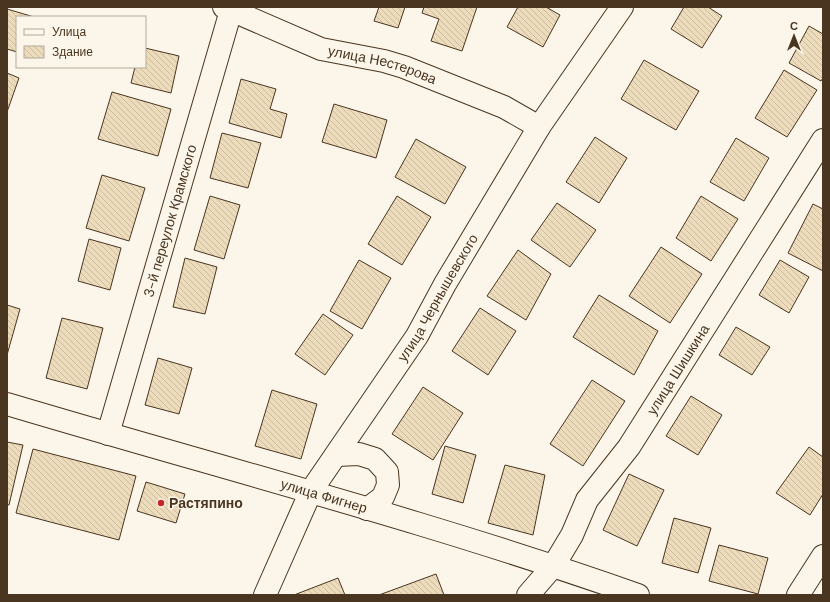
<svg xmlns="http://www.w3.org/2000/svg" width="830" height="602" viewBox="0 0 830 602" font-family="'DM Sans',sans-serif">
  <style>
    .building { fill: url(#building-back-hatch); stroke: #4a3520 }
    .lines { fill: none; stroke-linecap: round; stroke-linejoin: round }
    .minor-casing { stroke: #4a3520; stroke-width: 24 }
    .minor { stroke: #fbf6e9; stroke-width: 22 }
    .poi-dot { fill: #c62828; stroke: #fbf6e9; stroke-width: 1.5 }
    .labels { text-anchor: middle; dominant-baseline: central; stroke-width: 3; stroke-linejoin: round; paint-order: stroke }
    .street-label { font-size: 14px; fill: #4a3520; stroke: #fbf6e9 }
    .poi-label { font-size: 14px; font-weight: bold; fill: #4a3520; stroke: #fbf6e9; text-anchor: start }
  </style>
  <defs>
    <pattern id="building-back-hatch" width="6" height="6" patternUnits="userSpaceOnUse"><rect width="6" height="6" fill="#ecdcbc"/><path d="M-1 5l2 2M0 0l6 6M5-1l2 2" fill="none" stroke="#ccbda1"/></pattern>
  </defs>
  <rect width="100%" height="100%" fill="#fbf6e9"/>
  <path class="building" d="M379,7H405L398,28L374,21Z
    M424,7H477L462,51L431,41L439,19L422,13Z
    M518,7H546L560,15L543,47L507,27Z
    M684,7H708L722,16L702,48L671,29Z
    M7,9L34,17H17V52L7,49Z
    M809,26L823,34V78L821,81L789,63Z
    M145,48L179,56L171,93L131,83L135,67H145Z
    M644,60L699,91L676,130L621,99Z
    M784,70L817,90L787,137L755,118Z
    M7,73L19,78L7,112Z
    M241,79L276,89L270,109L287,114L281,138L229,123Z
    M112,92L171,109L158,156L98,139Z
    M334,104L387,120L376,158L322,142Z
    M222,133L261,143L248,188L210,178Z
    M595,137L627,158L599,203L566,182Z
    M736,138L769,158L744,201L710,182Z
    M416,139L466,167L445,204L395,177Z
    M102,175L145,188L129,241L86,228Z
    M210,196L240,205L224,259L194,250Z
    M397,196L431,217L402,265L368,244Z
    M701,196L738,219L711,261L676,238Z
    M557,203L596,230L570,267L531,240Z
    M813,204L823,209V271L788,253Z
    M89,239L121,248L110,290L78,281Z
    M661,247L702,274L670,323L629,296Z
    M518,250L551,274L526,320L487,296Z
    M185,258L217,267L205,314L173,307Z
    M359,260L391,278L362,329L330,311Z
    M780,260L809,277L789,313L759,295Z
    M599,295L658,331L634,375L573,337Z
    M7,305L20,309L7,355Z
    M480,308L516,331L488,375L452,351Z
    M323,314L353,335L325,375L295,354Z
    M62,318L103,328L87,389L46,378Z
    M736,327L770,347L752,375L719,355Z
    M158,358L192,368L179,414L145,405Z
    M592,380L625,401L583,466L550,444Z
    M423,387L463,413L433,460L392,434Z
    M272,390L317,404L301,459L255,446Z
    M691,396L722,415L698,455L666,436Z
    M7,442L23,445L9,505H7Z
    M445,446L476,455L463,503L432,494Z
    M809,447L823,457V494L810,515L776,493Z
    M33,449L136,476L119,540L16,513Z
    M505,465L545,475L533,535L488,523Z
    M629,474L664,490L637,546L603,530Z
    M146,482L185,494L176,523L137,511Z
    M674,518L711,528L698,573L662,563Z
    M719,545L768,558L758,594L709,581Z
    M436,574L444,595H379Z
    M338,578L345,595H294Z"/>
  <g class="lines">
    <defs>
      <g id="minor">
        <path id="s1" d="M224,7L321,49L384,61L404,67L504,107L539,127"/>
        <path id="s2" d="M7,404C218,467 431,522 638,595"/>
        <path id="s3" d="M108,434L232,7"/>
        <path d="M336,455L359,454L375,459L387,472L388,485L383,497L367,509"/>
        <path id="s4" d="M265,595L311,491L417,336L445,284L539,127L622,7"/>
        <path id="s5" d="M528,595L554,565L572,535L587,500L629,447L823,140"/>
        <path d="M798,595L823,556"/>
      </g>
    </defs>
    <use href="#minor" class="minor-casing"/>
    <use href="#minor" class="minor"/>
  </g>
  <circle class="poi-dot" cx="161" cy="503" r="4"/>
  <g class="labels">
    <g class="street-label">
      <text stroke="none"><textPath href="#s1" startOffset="169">улица Нестерова</textPath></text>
      <text stroke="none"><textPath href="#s3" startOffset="222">3-й переулок Крамского</textPath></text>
      <text stroke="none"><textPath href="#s4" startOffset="345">улица Чернышевского</textPath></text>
      <text stroke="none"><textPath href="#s5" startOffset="272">улица Шишкина</textPath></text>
      <text stroke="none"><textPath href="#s2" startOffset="330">улица Фигнер</textPath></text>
    </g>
    <g class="poi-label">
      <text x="169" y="503">Растяпино</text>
    </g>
  </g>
  <rect width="830" height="602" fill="none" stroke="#4a3520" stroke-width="16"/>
  <rect x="16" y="16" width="130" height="52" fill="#fbf6e9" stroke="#b4a999"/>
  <rect x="24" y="29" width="20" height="6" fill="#fbf6e9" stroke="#b4a999"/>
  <text x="52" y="36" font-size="12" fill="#4a3520">Улица</text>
  <rect x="24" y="46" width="20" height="12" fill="url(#building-back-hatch)" stroke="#b4a999"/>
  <text x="52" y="56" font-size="12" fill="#4a3520">Здание</text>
  <g transform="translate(794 36)" stroke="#fbf6e9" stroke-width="3" paint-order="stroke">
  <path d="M0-3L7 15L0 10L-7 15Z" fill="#4a3520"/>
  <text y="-6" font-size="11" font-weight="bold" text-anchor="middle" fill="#4a3520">С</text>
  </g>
</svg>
